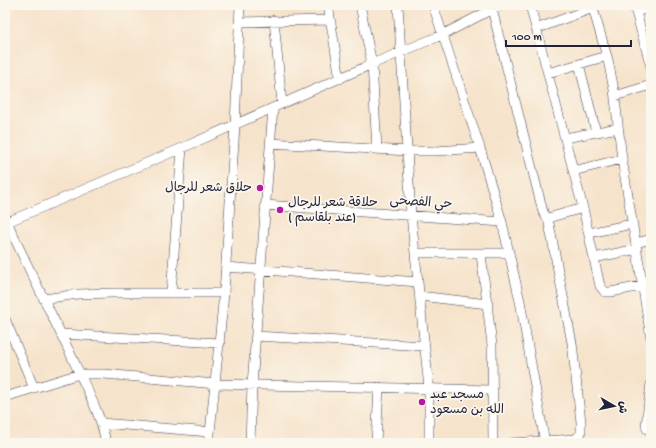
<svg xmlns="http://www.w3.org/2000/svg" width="656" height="448" viewBox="0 0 656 448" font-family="'Gochi Hand','Playpen Sans Arabic',sans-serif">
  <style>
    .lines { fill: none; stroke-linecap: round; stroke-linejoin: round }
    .minor-casing { stroke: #423f51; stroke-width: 10 }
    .minor { stroke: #fff; stroke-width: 9 }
    .poi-dot { fill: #b5179e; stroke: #fbf7ec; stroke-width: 1.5 }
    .labels { text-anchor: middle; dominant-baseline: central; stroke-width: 3.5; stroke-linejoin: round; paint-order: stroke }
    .poi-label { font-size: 13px; fill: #22223b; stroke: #fbf7ec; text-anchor: start }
    .street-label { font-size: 13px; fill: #22223b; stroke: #fbf7ec }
  </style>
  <rect width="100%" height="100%" fill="#fbf7ec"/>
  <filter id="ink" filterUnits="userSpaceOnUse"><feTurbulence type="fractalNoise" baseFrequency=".025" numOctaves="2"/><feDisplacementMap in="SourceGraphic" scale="8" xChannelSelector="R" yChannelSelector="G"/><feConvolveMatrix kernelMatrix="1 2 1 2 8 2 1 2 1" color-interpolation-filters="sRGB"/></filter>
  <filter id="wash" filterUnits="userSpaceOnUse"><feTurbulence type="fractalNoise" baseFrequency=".012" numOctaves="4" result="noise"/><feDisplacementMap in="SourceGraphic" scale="16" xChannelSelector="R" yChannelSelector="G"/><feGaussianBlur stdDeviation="0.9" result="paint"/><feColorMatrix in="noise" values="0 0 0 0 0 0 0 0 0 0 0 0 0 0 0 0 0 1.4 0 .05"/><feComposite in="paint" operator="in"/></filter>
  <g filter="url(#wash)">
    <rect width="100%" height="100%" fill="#f6e3cb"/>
  </g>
  <g filter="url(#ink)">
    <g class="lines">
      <defs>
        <path id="minor" d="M328,5L340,79
          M360,5L372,64L377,149
          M398,5L411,215L429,388V443
          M433,5L480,148L502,222L520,301L545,443
          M491,5L543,212L546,217L548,218L572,343L581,422V433L576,439L511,443
          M530,5L583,208L600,286L605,292H611L651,284
          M592,5L608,60L614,90L622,159L651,338
          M634,5L651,67
          M636,12L651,7
          M274,20L282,104
          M239,22L330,20
          M536,29L593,8
          M579,64L596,132
          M548,73L607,56
          M615,96L651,85
          M565,138L618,128
          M270,143L408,151H436L480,148
          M573,171L622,159
          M265,205L502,222
          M5,217C27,267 53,316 76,366C88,392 101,415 106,443
          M548,218L583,208
          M5,223L182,148L372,64L442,35L500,5
          M589,233L632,224
          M636,243L651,239
          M415,253H509
          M481,254L492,345L493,443
          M594,258L637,249
          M226,267L418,282
          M171,293L182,148
          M419,296L488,304
          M44,299L78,294L113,293H224
          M5,319L34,388
          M61,334L220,343
          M256,336L425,346
          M651,383L646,426L647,429L651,431
          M5,397L79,374H104L216,384L492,390
          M101,423L210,432
          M209,443L224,293L235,126L240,5
          M250,443L252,385L273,108
          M376,443L379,387"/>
      </defs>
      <use href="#minor" class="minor-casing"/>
      <use href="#minor" class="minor"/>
    </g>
  </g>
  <g class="poi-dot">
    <circle cx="260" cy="188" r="4"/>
    <circle cx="280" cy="210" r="4"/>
    <circle cx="422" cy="402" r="4"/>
  </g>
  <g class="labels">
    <g class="poi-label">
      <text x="252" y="188" text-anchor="end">حلاق شعر للرجال</text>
      <text x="288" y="203">حلاقة شعر للرجال<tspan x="288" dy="15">( عند بلقاسم)</tspan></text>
      <text x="430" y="395">مسجد عبد<tspan x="430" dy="15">الله بن مسعود</tspan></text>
    </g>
    <g class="street-label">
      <text transform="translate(421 203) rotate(4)">حي الفصحى</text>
    </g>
  </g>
  <rect width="656" height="448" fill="none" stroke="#fbf7ec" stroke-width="20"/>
  <g transform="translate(614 406) rotate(99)" stroke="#fbf7ec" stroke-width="3" paint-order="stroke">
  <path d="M0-3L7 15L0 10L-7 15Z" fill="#22223b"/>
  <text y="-6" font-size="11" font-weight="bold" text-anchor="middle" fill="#22223b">ش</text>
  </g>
  <path d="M506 40v6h125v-6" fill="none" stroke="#22223b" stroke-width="2"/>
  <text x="512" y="40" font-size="12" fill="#22223b" stroke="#fbf7ec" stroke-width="3" paint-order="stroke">100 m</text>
</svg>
